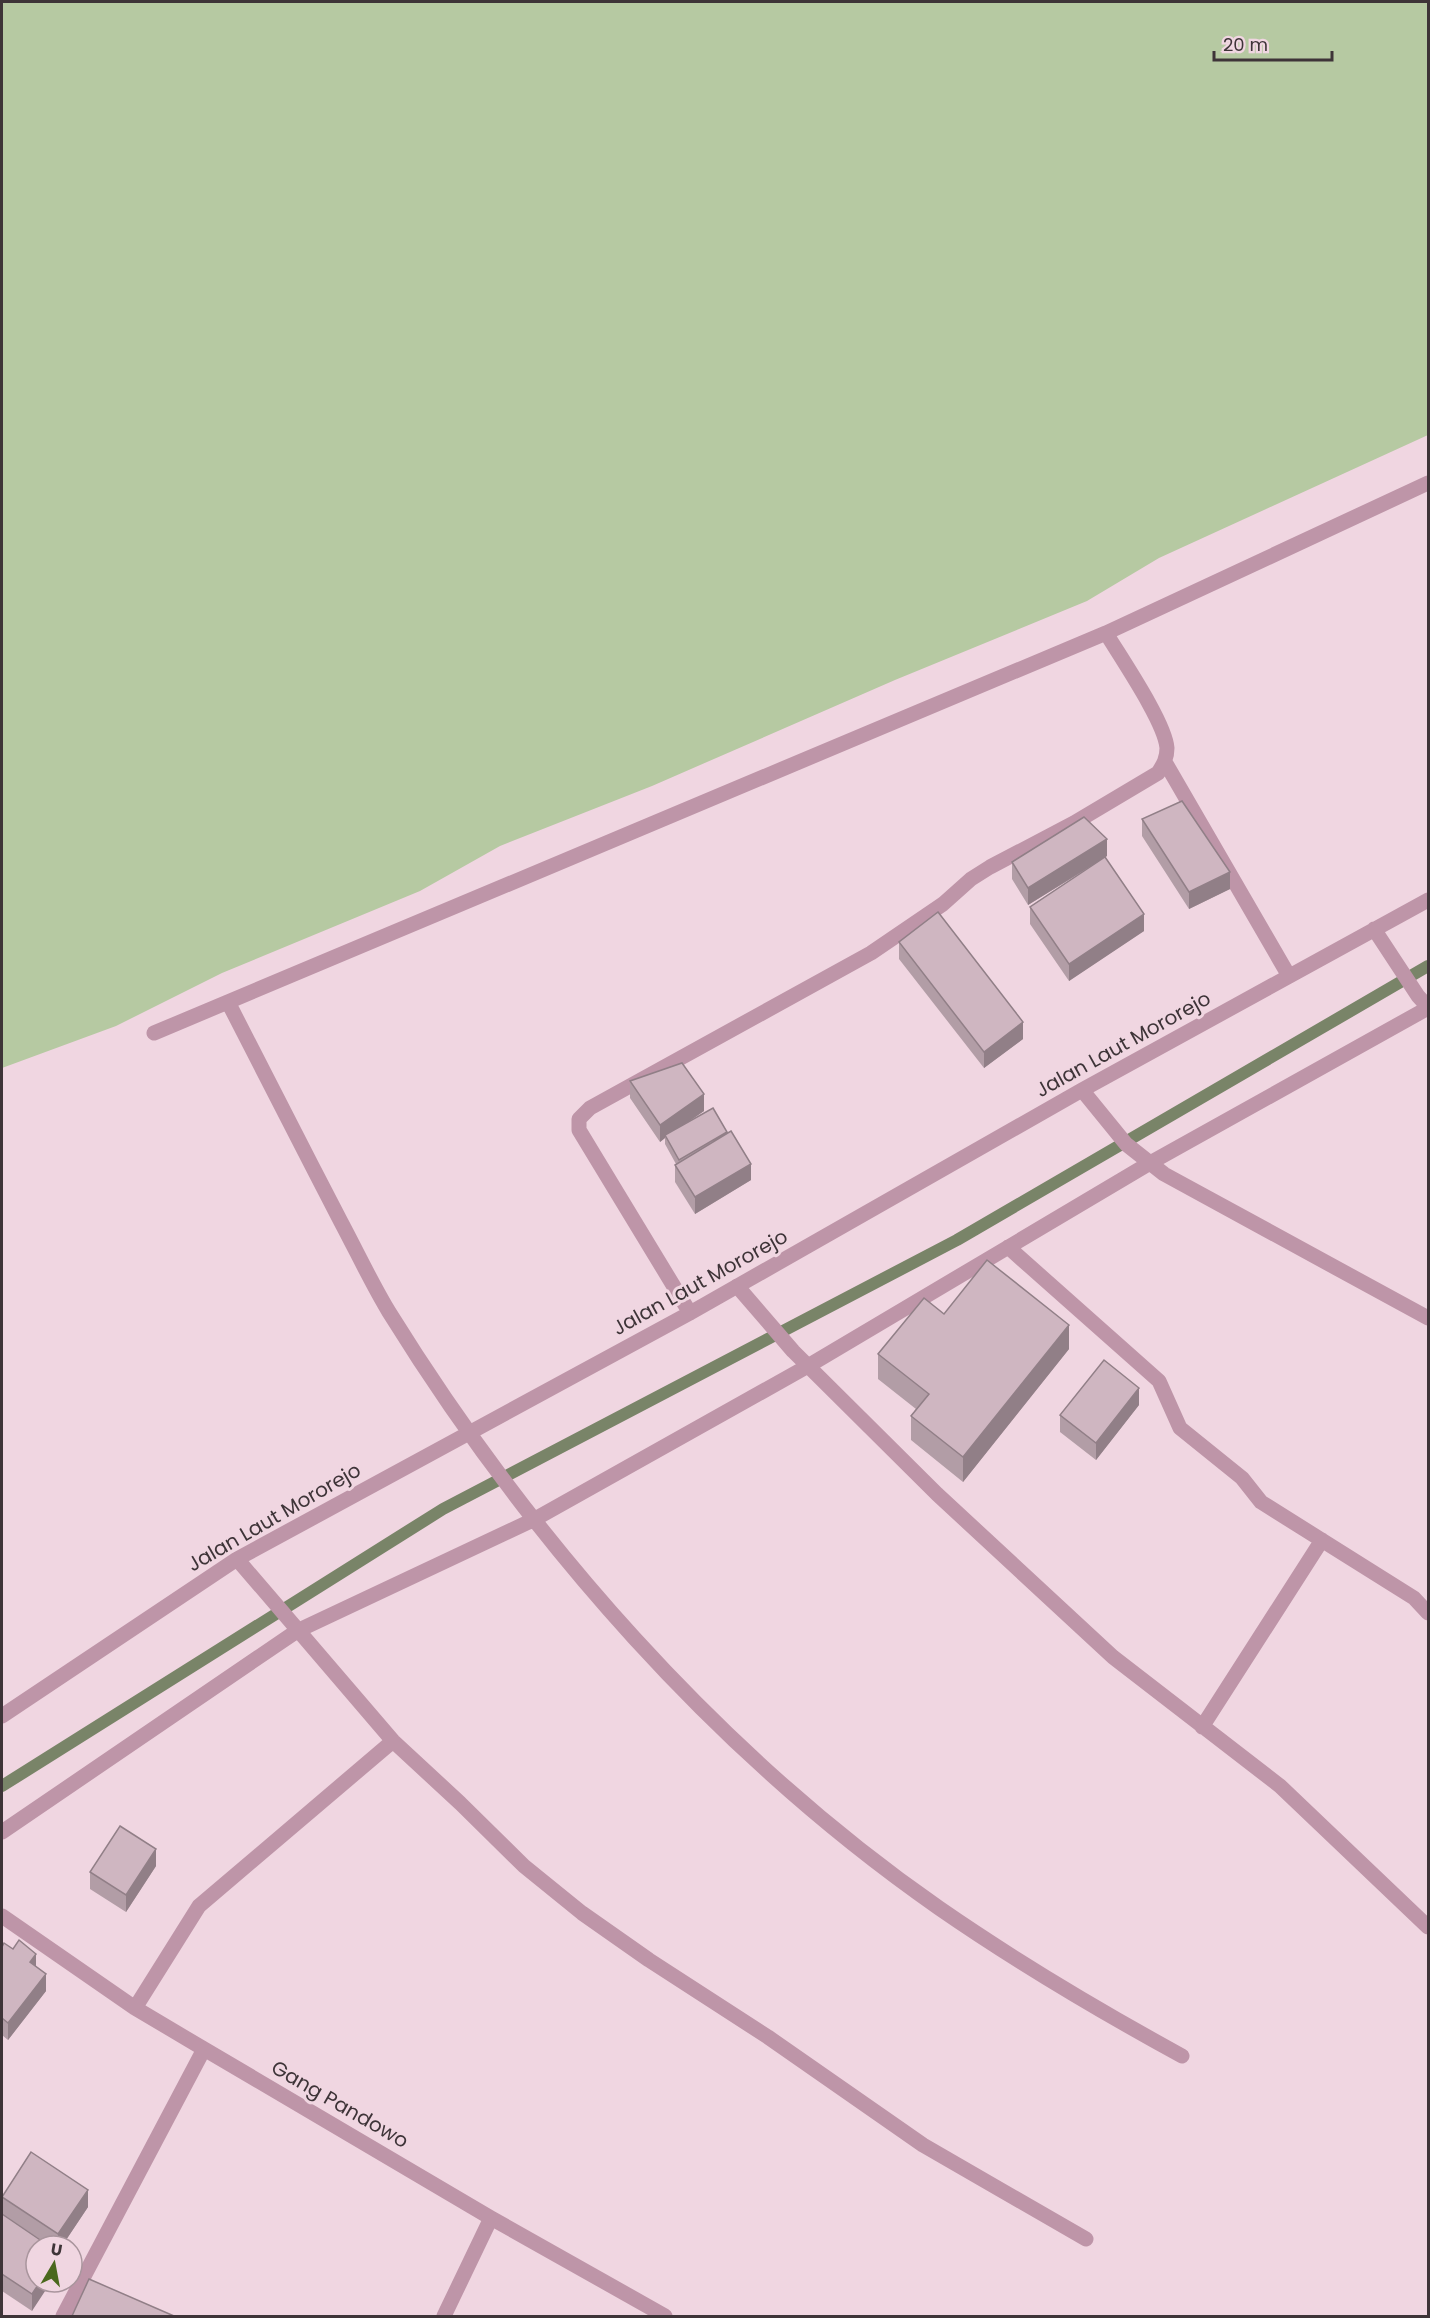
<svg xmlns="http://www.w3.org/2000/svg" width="1430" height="2318" viewBox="0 0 1430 2318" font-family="Poppins,sans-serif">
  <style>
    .green { fill: #b6c9a2 }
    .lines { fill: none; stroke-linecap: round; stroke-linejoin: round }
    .stream { stroke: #798468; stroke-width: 12 }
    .minor { stroke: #be95a8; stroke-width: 15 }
    .wall { fill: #b29da6 }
    .shaded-wall { fill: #917f87 }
    .building { fill: #cfb6c1; stroke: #917f87; stroke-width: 1.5 }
    .labels { text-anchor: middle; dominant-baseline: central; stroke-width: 6; stroke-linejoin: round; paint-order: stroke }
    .street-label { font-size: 20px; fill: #3e3438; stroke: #f0d6e1 }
  </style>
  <rect width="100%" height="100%" fill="#f0d6e1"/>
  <path class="green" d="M2,2H1428V435L1159,558L1087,601L895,680L652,786L500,846L420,891L222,973L116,1026L2,1068Z"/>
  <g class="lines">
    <path class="stream" d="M2,1786L443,1509L957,1240L1428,966"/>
    <path class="minor" d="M1165,762L1289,976
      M1374,929L1418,996L1428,1007
      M228,1002C266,1076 303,1149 341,1222C357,1252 372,1284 389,1312C531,1541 718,1754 939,1908C1017,1962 1098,2010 1182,2056
      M154,1033L1106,633L1428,483
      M1082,1090L1126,1144L1164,1174L1428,1318
      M1008,1247L1159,1381L1180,1428L1242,1478L1261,1502L1414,1598L1428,1613
      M737,1286L793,1351L937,1494L1113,1657L1280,1786L1428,1927
      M690,1313L579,1130V1119L590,1108L871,953L943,904L971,879L990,867L1074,823L1158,773C1163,765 1167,759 1167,748C1165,722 1121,658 1106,633
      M237,1559L393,1741L460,1803L524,1866L582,1913L649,1960L768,2037L923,2145L1086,2239
      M2,1716L237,1559L690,1313L1082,1090L1428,900
      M1202,1727L1322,1540
      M2,1832L297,1631L535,1519L808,1366L1150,1163L1428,1008
      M2,1916L135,2008L199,2046L491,2218L665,2316
      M135,2008L199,1906L393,1741
      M63,2316L204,2049
      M444,2316L491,2218"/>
  </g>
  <path class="wall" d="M1142,819L1230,889L1189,909L1142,836Z
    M1107,856L1105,857L1144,931L1069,981L1030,924V907L1100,861L1028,905L1012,879V862Z
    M899,942L1023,1039L984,1068L899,959Z
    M630,1081L704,1111L687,1123L751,1180L695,1214L675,1182V1165L676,1164L665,1144V1138L660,1142L630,1098Z
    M944,1314L1069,1349L963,1482L911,1440V1416L916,1409L878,1379V1354Z
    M1139,1405L1096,1460L1060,1432V1415Z
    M156,1866L126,1912L90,1889V1872Z
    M2,1947L36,1967L46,1991L8,2040L2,2035Z
    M2,2196L88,2207L62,2246H50L2,2214Z
    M2,2214L49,2246L32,2311L2,2291Z"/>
  <path class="shaded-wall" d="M1107,839V856L1028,905V888Z
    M1230,872V889L1189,909V892Z
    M1144,914V931L1069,981V964Z
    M1023,1022V1039L984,1068V1052Z
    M704,1094V1111L666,1137L665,1135V1138L660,1142V1125Z
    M751,1164V1180L695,1214V1197Z
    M1069,1325V1349L963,1482V1457Z
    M1139,1388V1405L1096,1460V1443Z
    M156,1849V1866L126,1912V1895Z
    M36,1954V1970L30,1962Z
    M46,1974V1991L8,2040V2023Z
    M88,2190V2207L62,2246H58V2234Z
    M40,2282H51L32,2311V2294Z"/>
  <path class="building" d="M1182,801L1230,872L1189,892L1142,819Z
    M1084,817L1107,839L1028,888L1012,862Z
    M1105,857L1144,914L1069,964L1030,907Z
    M938,912L1023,1022L984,1052L899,942Z
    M682,1063L704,1094L660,1125L630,1081Z
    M713,1108L727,1132L679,1160L665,1135Z
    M731,1131L751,1164L695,1197L675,1165Z
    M987,1260L1069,1325L963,1457L911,1416L929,1394L878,1354L924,1298L944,1314Z
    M1104,1360L1139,1388L1096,1443L1060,1415Z
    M120,1826L156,1849L126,1895L90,1872Z
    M19,1940L36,1954L30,1962L46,1974L8,2023L2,2018V1947L4,1943L13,1949Z
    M31,2152L88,2190L58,2234L2,2197Z
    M2,2214L49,2246H36V2282H40L32,2294L2,2274Z
    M89,2279L174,2316H72Z"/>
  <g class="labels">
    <g class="street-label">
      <text transform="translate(1123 1044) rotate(-29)">Jalan Laut Mororejo</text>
      <text transform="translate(700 1282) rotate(-29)">Jalan Laut Mororejo</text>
      <text transform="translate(274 1517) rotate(-30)">Jalan Laut Mororejo</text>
      <text transform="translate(340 2104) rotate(30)">Gang Pandowo</text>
    </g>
  </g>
  <rect width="1430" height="2318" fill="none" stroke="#3e3438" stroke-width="6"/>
  <g transform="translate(54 2264) rotate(10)"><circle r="28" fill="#f0d6e1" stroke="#a9959d" stroke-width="1.5"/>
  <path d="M0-4.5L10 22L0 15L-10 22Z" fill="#4a681d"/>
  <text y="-9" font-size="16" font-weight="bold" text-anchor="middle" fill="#3e3438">U</text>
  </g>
  <path d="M1214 51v9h118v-9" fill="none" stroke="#3e3438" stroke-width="3"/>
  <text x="1223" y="51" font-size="18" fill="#3e3438" stroke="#f0d6e1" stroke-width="4.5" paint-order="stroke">20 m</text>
</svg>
